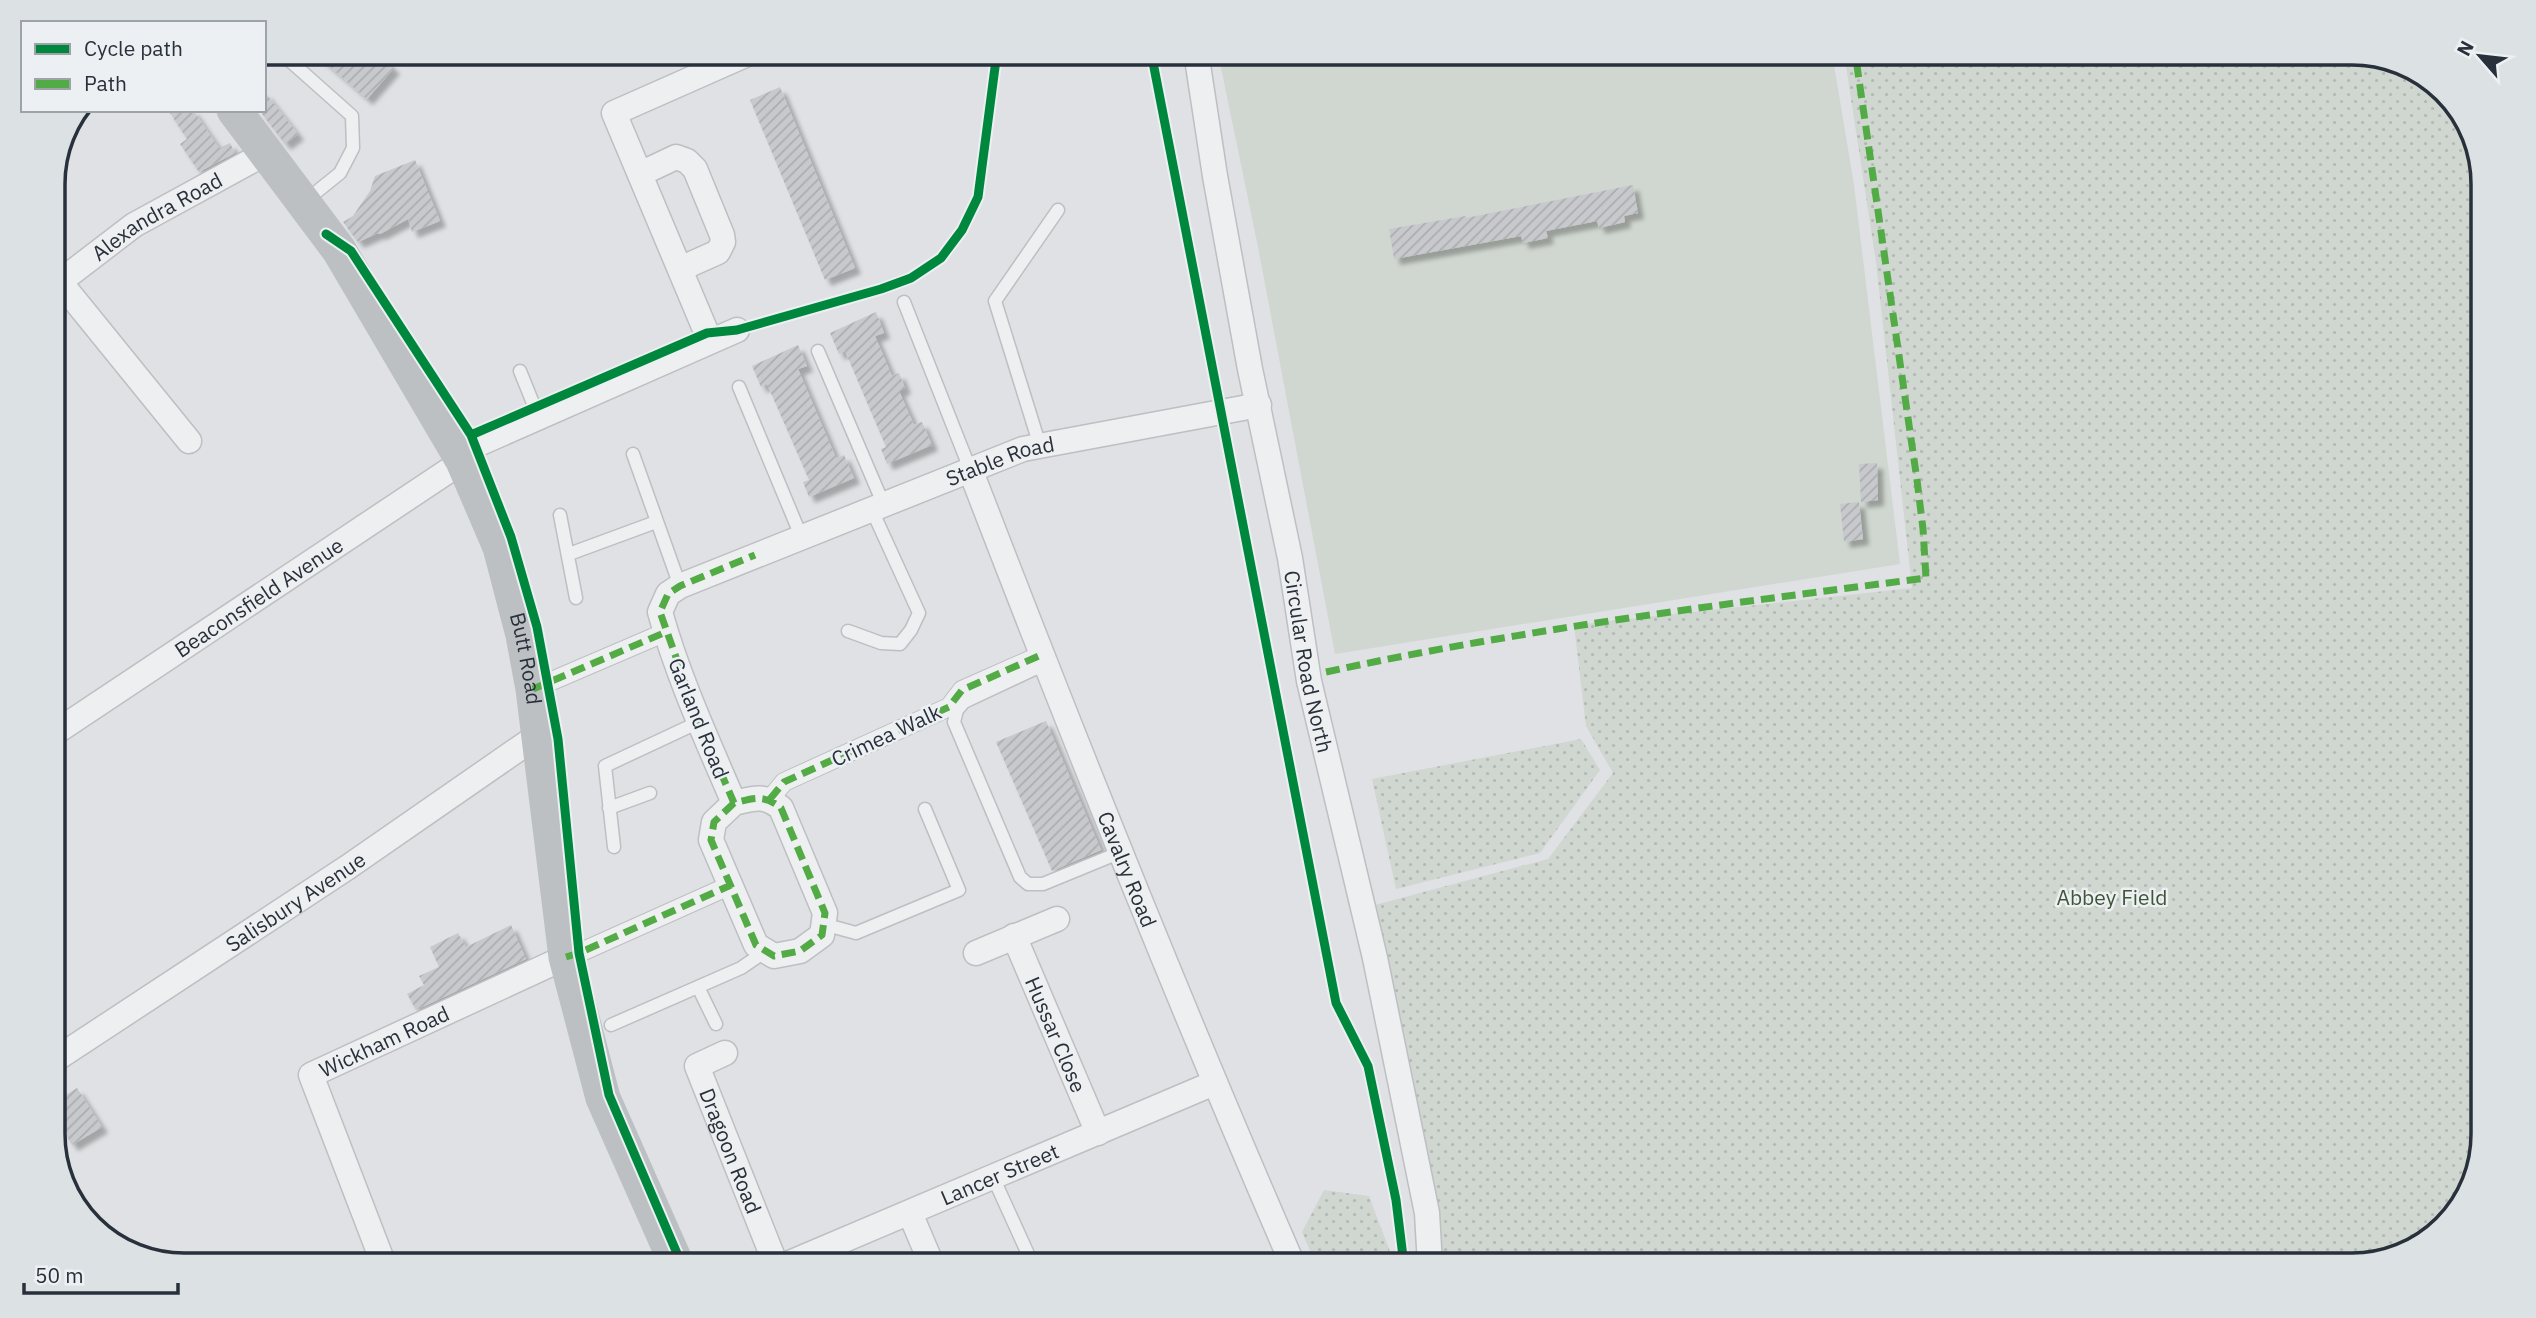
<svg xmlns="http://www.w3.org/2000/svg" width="2536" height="1318" viewBox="0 0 2536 1318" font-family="'IBM Plex Sans',sans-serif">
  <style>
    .grass { fill: url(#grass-dots) }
    .garden { fill: #d0d7d0 }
    .building { fill: url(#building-hatch); filter: url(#shadow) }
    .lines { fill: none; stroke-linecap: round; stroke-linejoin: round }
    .service-casing { stroke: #bdbfc2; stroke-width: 15 }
    .pedestrian-casing { stroke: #bdbfc2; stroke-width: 20 }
    .minor-casing { stroke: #bdbfc2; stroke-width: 27 }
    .service { stroke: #eeeff0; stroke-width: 12 }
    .pedestrian { stroke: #eeeff0; stroke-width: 18 }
    .minor { stroke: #eeeff0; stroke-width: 24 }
    .secondary { stroke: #bdc0c3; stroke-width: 35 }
    .quiet { stroke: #53ab46; stroke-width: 7; stroke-dasharray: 14 7; stroke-linecap: butt }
    .cycleway-casing { stroke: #ecf0f3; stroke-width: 13 }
    .cycleway { stroke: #00873e; stroke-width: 9 }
    .labels { text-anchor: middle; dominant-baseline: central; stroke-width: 5; stroke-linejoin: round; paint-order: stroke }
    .street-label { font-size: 21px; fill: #28303b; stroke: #ecf0f3 }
    .park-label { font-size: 21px; fill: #3f5537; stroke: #ecf0f3 }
    .rim { fill: none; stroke: #28303b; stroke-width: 3.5 }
  </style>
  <defs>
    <pattern id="grass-dots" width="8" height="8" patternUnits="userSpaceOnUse" patternTransform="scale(1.75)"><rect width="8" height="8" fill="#d0d7d0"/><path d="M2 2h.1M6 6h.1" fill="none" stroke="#b3b9b4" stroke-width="1.8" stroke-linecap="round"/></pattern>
    <pattern id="building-hatch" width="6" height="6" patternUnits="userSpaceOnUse" patternTransform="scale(1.75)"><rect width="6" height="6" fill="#c7c9cc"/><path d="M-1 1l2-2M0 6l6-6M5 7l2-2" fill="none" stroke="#abadb0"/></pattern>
    <filter id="shadow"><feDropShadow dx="6" dy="6" stdDeviation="2" flood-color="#0004"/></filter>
  </defs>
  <rect width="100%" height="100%" fill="#dfe1e4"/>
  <path class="grass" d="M1844,53H2352L2411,66L2462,111L2483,175V1134L2470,1193L2418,1248L2353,1265H1428L1360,909L1548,859L1613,773L1586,726L1574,625L1912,588L1876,262Z
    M1581,739L1600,770L1540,853L1396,889L1372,779Z
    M1324,1190L1369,1196L1395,1265H1314L1315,1263L1302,1232Z"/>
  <path class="garden" d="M1218,53H1832L1854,185L1900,564L1335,654L1258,247Z"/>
  <path class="building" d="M313,52H376L394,68L367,99Z
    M780,87L855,268L825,280L750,100Z
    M264,91L298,134L285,144L259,110H264Z
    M168,110H193L219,148L230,143L235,153L199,172L180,144L187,139Z
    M415,160L440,221L412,232L408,219L380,234L378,233L358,242L343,222L353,216L370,191L375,176Z
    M1633,185L1638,213L1624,216L1625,222L1599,228L1597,221L1546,231L1548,238L1523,243L1521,236L1394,259L1389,229L1466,216V218Z
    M876,312L884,333L875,336L892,376L899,373L905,388L899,391L914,425L922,422L932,445L887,464L881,449L886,447L845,351L839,354L830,333Z
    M798,345L807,366L798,369L836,458L844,455L854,478L809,497L803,482L809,480L767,384L761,387L752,366Z
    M1877,463L1878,500L1861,502L1859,464Z
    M1859,502L1863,539L1844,542L1840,504Z
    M1046,721L1101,850L1052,871L996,742Z
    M511,925L526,959L416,1010L407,994L424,985L419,976L439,967L430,947L458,933L466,947Z
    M77,1088L102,1127L72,1145L53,1114V1103Z"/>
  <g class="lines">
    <defs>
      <path id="service" d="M280,52L352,116L353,148L340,173L304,202
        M904,302L970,469
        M818,351L883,503
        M520,371L539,418
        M739,387L801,536
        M1040,446L995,301L1058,210
        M633,454L680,586
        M560,515L576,598
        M569,554L656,522
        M848,631L881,643L900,644L911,630L919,613L871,508
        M1045,664L964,702L957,710L954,722L1020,877L1028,884H1043L1121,852
        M609,808L650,793
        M614,847L605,766L699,722
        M823,924L856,933L959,890L925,809
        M698,987L716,1024
        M611,1025L741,968L766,951
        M993,1177L1033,1265"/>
      <path id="pedestrian" d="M533,689L666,632
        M770,799L784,782L949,707L962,690L1041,655
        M566,957L579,953L731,885"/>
      <g id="minor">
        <path id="s1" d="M1196,52L1215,176L1250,369L1290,558L1309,681L1375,958L1427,1213L1430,1265"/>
        <path d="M640,174L676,157L687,161L695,169L722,235L723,242L718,252L680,269"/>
        <path d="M60,282L189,441"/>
        <path id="s2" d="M53,287L134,225L264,154"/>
        <path d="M710,341L614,113L752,52"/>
        <path d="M458,453L737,330"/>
        <path id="s3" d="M970,469C1073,737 1179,1003 1293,1265"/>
        <path id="s4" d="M53,734L463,461"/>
        <path id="s5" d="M734,803L714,822L711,840L756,945L774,956L800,951L822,935L825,913L781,808C764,794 754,798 734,803C707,740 678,677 660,612L668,594L680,586L1023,449L1259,405"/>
        <path id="s6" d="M1014,936L1098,1133"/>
        <path d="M976,953L1057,919"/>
        <path id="s7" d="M725,1053L697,1066L776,1265"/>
        <path id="s8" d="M53,1061L348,867L537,736"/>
        <path d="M910,1213L932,1265"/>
        <path id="s9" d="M384,1265L311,1075L566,957"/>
        <path id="s10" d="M785,1265L1214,1083"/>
      </g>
    </defs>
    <use href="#service" class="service-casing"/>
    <use href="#pedestrian" class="pedestrian-casing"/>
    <use href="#minor" class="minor-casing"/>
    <use href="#service" class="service"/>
    <use href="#pedestrian" class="pedestrian"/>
    <use href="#minor" class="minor"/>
    <path class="secondary" id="s11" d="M234,110L339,250L463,461L500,547L523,635L533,689L566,957L603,1098L677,1265"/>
    <path class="quiet" d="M1326,672C1524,629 1725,604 1926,578L1923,529L1917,480L1855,52
      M533,689L666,632
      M770,799L784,782L949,707L962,690L1041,655
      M734,803L714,822L711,840L756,945L774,956L800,951L822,935L825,913L781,808C764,794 754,798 734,803L699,722L660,612L668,594L680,586L755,555
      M566,957L579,953L731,885"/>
    <defs>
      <path id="cycleway" d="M1151,52L1336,1003L1368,1066L1396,1200L1404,1265
        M326,234L351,251L471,435L511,537L537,627L558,739L579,953L609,1095L682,1265
        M471,435L707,333L737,330L881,289L911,278L941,258L962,230L978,197L997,52"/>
    </defs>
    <use href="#cycleway" class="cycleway-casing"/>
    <use href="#cycleway" class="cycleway"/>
  </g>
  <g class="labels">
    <g class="street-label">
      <text stroke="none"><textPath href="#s2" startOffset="126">Alexandra Road</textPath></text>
      <text stroke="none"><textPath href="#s5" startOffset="1004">Stable Road</textPath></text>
      <text stroke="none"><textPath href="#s4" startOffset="247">Beaconsfield Avenue</textPath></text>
      <text stroke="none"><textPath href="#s11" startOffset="628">Butt Road</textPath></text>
      <text stroke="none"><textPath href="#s1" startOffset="620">Circular Road North</textPath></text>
      <text transform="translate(699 718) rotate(68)">Garland Road</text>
      <text transform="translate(886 735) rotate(-25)">Crimea Walk</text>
      <text stroke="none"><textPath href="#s3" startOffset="430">Cavalry Road</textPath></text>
      <text stroke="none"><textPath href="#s8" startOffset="290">Salisbury Avenue</textPath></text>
      <text stroke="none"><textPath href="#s6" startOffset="107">Hussar Close</textPath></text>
      <text stroke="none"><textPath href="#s9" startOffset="284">Wickham Road</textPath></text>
      <text stroke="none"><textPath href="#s7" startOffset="122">Dragoon Road</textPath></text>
      <text stroke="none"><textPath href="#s10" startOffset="233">Lancer Street</textPath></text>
    </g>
    <g class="park-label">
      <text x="2112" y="897">Abbey Field</text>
    </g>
  </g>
  <path d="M0 0H2536V1318H0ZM184 65H2352A119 119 0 0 1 2471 184V1134A119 119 0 0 1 2352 1253H184A119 119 0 0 1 65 1134V184A119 119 0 0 1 184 65Z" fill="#dce1e4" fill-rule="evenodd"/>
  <path class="rim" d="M184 65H2352A119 119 0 0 1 2471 184V1134A119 119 0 0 1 2352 1253H184A119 119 0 0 1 65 1134V184A119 119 0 0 1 184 65Z"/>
  <rect x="21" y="21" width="245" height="91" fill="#ecf0f3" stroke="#9ea3a9" stroke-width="2"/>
  <rect x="35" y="44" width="35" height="10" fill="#00873e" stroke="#9ea3a9" stroke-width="2"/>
  <text x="84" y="56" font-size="21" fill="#28303b">Cycle path</text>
  <rect x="35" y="79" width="35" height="10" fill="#53ab46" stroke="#9ea3a9" stroke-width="2"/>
  <text x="84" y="91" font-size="21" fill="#28303b">Path</text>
  <g transform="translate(2480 56) rotate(298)" stroke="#ecf0f3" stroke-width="5" paint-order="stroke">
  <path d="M0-5L12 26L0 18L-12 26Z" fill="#28303b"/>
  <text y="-10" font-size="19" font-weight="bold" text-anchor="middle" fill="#28303b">N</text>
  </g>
  <path d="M24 1283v10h154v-10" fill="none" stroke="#28303b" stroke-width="3.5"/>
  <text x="35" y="1283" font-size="21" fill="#28303b" stroke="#ecf0f3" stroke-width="5" paint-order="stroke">50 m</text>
</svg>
